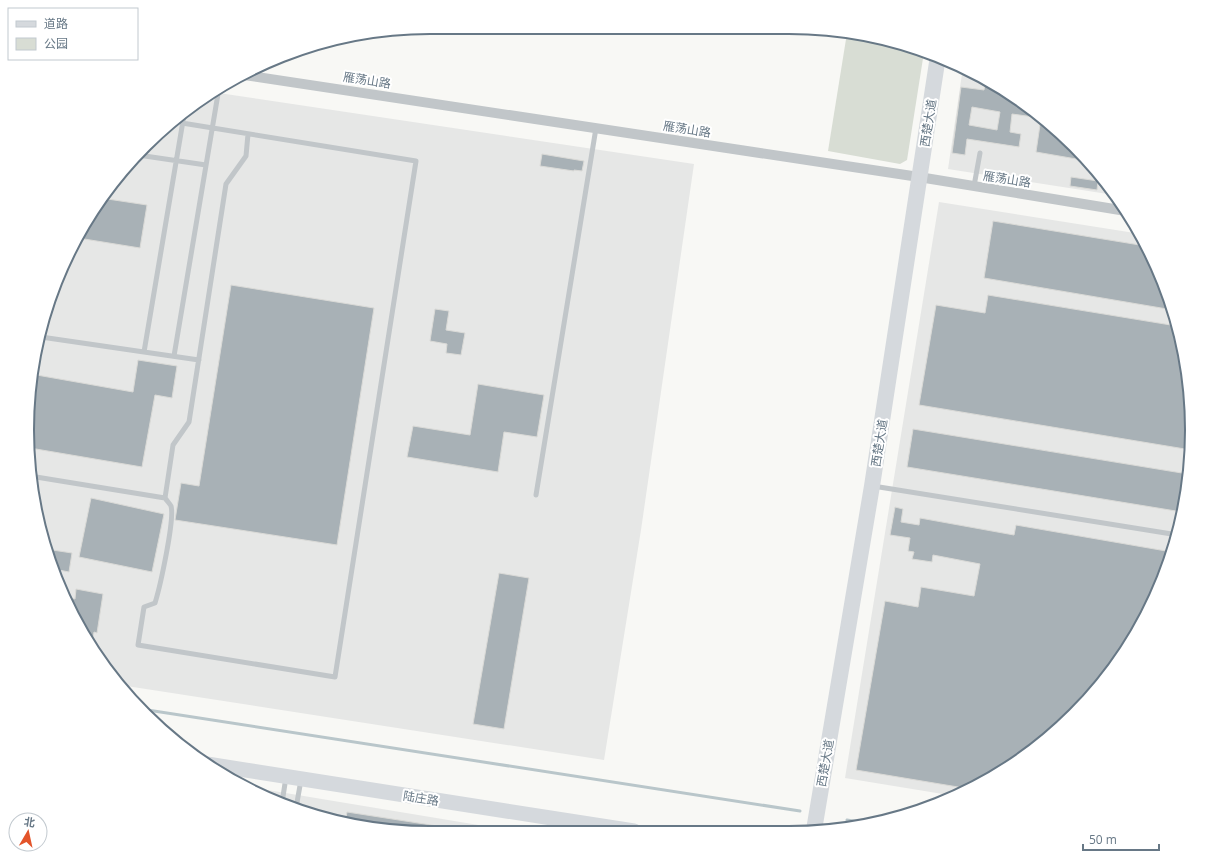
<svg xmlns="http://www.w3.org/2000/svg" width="1219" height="860" viewBox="0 0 1219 860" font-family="'Open Sans','Noto Sans SC',sans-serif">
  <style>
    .built { fill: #e6e7e6 }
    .green { fill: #d8ddd4 }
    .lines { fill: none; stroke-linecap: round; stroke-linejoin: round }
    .stream { stroke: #b9c6ca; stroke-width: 3 }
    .building { fill: #a8b1b6; stroke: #dadad7; fill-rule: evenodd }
    .lane { stroke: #c1c6c9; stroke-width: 5 }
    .street { stroke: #c1c6c9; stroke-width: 10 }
    .secondary { stroke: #d5d9dd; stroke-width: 15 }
    .primary { stroke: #d5d9dd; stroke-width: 16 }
    .labels { text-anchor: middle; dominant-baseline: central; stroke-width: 4; stroke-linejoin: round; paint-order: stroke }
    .street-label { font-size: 12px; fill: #677886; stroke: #fff }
    .rim { fill: none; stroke: #677886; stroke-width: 2 }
  </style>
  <rect width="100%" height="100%" fill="#f8f8f5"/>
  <path class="built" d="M963,67L991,81L1035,110L1092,164L1114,195L948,169Z
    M212,92L694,164L641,530L604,760L120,685L68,608L41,535L30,483V378L58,276L95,206L127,164Z
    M939,202L1141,234L1171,300L1189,377L1191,456L1178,534L1151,608L1055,733L967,792L955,796L845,778Z
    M243,786L515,831L404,832L326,819L252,792Z"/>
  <path class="green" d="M847,33L868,35L924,52L907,160L900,164L828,151Z"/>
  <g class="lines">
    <path class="stream" d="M141,709L800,811
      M847,820L871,824"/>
  </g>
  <path class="building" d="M986,79L1035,110L1088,161L1036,152L1041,118L1012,114L1010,132L1021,134L1019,147L967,139L965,155L952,153L961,87L984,90ZM972,107L1000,112L997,130L969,125Z
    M542,154L584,161L582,171L574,170V171L540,166Z
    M1071,177L1098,181L1097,190L1070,186Z
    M101,198L147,205L140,248L78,238Z
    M993,221L1146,246L1171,300L1173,310L984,278Z
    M231,285L374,308L337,545L175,520L181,483L199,486Z
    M988,295L1177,326L1189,377L1191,450L919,405L936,305L985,313Z
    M435,309L449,311L446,330L465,333L461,355L446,353L447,344L430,341Z
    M138,360L177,366L172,398L155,395L142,467L30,448L31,374L133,392Z
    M478,384L544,395L537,437L504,432L498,472L407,457L413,426L470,435Z
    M913,429L1188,474L1182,512L907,467Z
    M91,498L164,514L152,572L79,557Z
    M895,507L903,509L901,522L919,525L920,518L1014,535L1016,525L1172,552L1151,608L1109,675L1055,733L970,789L856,770L885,601L918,607L921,587L974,596L980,564L933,555L932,562L912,559L914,552L908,551L910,538L890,535Z
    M46,549L72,553L69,572L54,569Z
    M499,573L529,578L504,729L473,724Z
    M76,589L103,594L97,633L94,632L93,637L87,636L68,608L64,597L75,599Z
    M347,812L444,827V832H407L345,823Z"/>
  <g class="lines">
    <path class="lane" d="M138,155L206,165
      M974,186L980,153
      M41,337L199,360
      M144,352L184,115
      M174,356L219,88
      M30,476L165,498C167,501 170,504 171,506C175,519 160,587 155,603L144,607L138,645L335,677L416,161L182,123
      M873,486L1178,535
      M536,495L596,128
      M165,498L173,445L189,422L226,184L246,156L248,134
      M282,803L286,777
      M296,808L301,780"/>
    <path class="street" d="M244,75L919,177L1126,211"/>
    <path class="secondary" d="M207,764L634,831"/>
    <path class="primary" d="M814,830L872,486L938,56"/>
  </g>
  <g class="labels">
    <g class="street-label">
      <text transform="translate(367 80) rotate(9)">雁荡山路</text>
      <text transform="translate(928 123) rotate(-81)">西楚大道</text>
      <text transform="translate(687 129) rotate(9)">雁荡山路</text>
      <text transform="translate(1007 179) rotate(9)">雁荡山路</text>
      <text transform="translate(879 443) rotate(-81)">西楚大道</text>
      <text transform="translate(825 763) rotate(-80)">西楚大道</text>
      <text transform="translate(421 798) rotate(9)">陆庄路</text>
    </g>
  </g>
  <path d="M0 0H1219V860H0ZM430 34H789A396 396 0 0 1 1185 430V430A396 396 0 0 1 789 826H430A396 396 0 0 1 34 430V430A396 396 0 0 1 430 34Z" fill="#fff" fill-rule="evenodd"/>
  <path class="rim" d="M430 34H789A396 396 0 0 1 1185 430V430A396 396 0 0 1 789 826H430A396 396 0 0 1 34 430V430A396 396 0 0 1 430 34Z"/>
  <rect x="8" y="8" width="130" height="52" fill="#ffffff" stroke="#c2c9cf"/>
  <rect x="16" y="21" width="20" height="6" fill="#d5d9dd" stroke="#c2c9cf"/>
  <text x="44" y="28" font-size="12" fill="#677886">道路</text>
  <rect x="16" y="38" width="20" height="12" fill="#d8ddd4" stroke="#c2c9cf"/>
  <text x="44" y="48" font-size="12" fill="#677886">公园</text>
  <g transform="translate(28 832) rotate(9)"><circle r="19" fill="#ffffff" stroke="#c2c9cf"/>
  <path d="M0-3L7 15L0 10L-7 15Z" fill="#e3542a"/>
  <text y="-6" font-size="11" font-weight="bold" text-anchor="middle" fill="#677886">北</text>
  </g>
  <path d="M1083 844v6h76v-6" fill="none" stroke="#677886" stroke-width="2"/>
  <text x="1089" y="844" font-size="12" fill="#677886" stroke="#ffffff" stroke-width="3" paint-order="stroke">50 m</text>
</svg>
